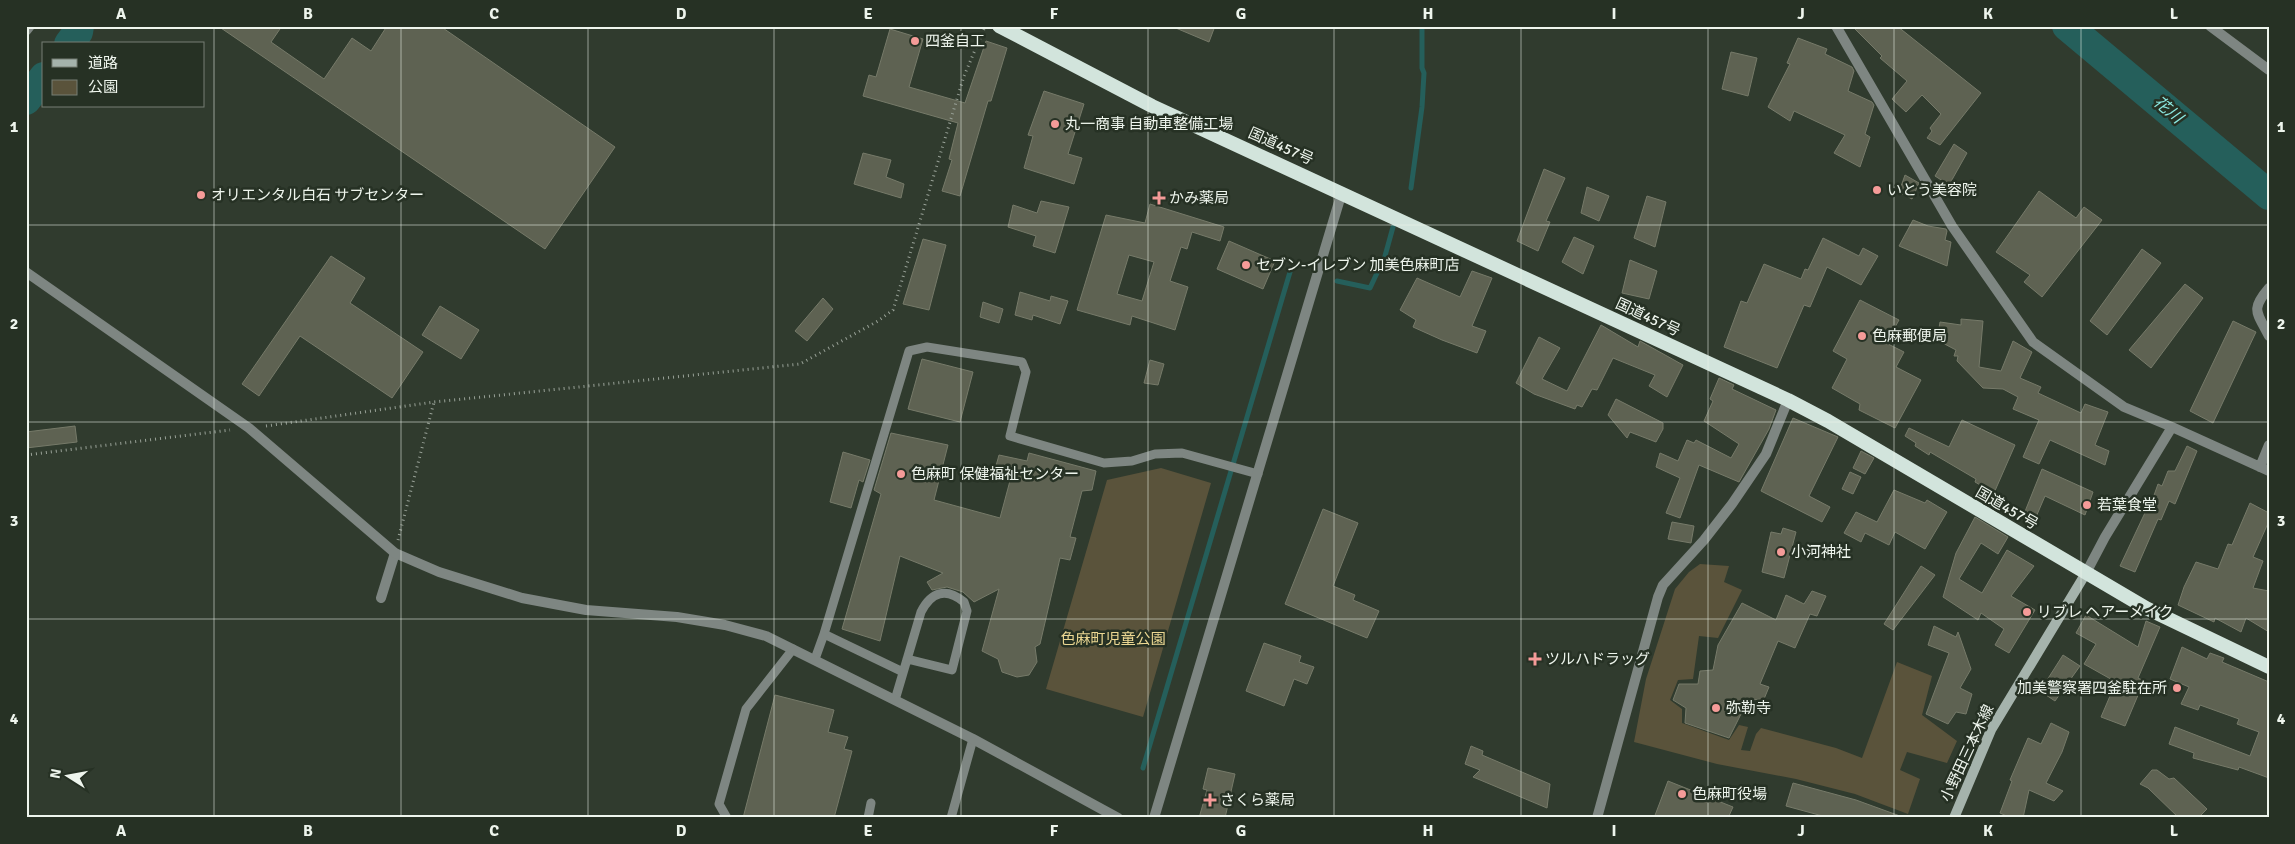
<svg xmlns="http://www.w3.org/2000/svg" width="2295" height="844" viewBox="0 0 2295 844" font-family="Signika,'Noto Sans JP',sans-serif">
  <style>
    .green { fill: #5a533b }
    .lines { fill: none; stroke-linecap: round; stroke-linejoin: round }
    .stream { stroke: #255f5b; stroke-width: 5 }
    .river { stroke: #255f5b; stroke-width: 30 }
    .building { fill: #5e6252; stroke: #767a69; fill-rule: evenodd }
    .path { stroke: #98a197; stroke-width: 3; stroke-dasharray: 1 4; stroke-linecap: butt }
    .service { stroke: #7e8682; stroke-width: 9 }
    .minor { stroke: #7e8682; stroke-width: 10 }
    .tertiary { stroke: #7e8682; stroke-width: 10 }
    .secondary { stroke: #a5b3ac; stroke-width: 10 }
    .trunk { stroke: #d2e4dc; stroke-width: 14 }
    .grid { fill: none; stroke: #eef5ed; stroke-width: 1; stroke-opacity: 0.55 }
    .poi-dot { fill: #f59b98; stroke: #263124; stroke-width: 2 }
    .labels { text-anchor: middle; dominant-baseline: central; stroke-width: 5; stroke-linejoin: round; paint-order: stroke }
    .poi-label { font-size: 15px; fill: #eef5ed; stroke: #263124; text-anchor: start }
    .street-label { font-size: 15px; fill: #eef5ed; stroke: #263124 }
    .park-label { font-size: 15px; fill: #ebd792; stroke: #263124 }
    .water-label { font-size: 16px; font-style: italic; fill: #8ceae3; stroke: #263124 }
    .neatline { fill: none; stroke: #eef5ed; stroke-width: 2 }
    .grid-label { font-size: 16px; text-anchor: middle; font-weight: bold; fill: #eef5ed }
  </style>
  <rect width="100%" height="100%" fill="#303b2e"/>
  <path class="green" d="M1161,468L1211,483L1143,717L1046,689L1107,480Z
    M1700,564L1729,566L1724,582L1742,590L1718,638L1699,636L1693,679L1678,680L1670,700L1682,709V723L1729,740L1739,725L1748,727L1741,750L1750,751L1756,734L1761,728L1836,748L1862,758L1897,662L1932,676L1922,715L1957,741L1947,763L1907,752L1900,770L1920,779L1908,814L1855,794L1796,779L1717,764L1634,742L1646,679L1675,589L1689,572Z"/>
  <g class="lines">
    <path class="stream" d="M1411,188L1422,107L1424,73L1422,68V26
      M1337,281L1370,288L1385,256L1393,227
      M1143,768L1290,272"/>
    <path class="river" d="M2067,26L2269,195
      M69,44L78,32L79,26
      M26,100L44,77"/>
  </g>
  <path class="building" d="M218,26H282L271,42L324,79L352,38L371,51L387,26H440L615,147L545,249Z
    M1171,26H1215L1209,42Z
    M1852,26H1897L1981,93L1940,145L1927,138L1932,131L1930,128L1941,114L1922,95L1906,112L1892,99L1907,81L1880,58L1882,56Z
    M890,29L923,39L909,87L965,103L986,41L1007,48L991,101H988L960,196L942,191L952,160L949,159L958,123L863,96L869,75L876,77Z
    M1798,38L1827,49L1825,54L1852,67L1854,71L1848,91L1872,102L1874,105L1865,134L1870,137L1860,167L1834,153L1845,135L1794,111L1790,121L1768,107L1790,64L1787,63Z
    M1731,52L1757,58L1748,96L1722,89Z
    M1044,91L1084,104L1068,154L1082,158L1074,184L1024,168L1033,136L1028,135Z
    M1954,144L1967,153L1949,185L1935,176Z
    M863,153L891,160L886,177L904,184L901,198L854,184Z
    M1544,169L1565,178L1546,221L1550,222L1538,251L1517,241Z
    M1905,175L1919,183L1912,199L1899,192Z
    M1587,187L1609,196L1599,221L1581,213Z
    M2039,191L2076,218L2084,207L2102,220L2042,297L2024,282L2030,275L1996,252Z
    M1647,196L1666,202L1655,247L1634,238Z
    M1041,201L1069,207L1055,253L1033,246L1036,236L1008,227L1013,205L1037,213Z
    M1150,204L1224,227L1220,241L1192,232L1187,249L1181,247L1170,281L1188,287L1175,330L1132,316L1130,325L1077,310L1106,215L1145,223ZM1129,255L1154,262L1142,301L1117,294Z
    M1913,220L1928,226L1946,229L1947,231L1945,240L1951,242L1947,266L1899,246Z
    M1574,237L1594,246L1583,274L1562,262Z
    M1823,238L1859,256L1863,248L1878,256L1861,285L1827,267L1810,307L1804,305L1777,368L1724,347L1741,301L1747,303L1764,264L1801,279L1805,269L1808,270Z
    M923,239L946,245L929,310L903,304Z
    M1229,241L1275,261L1263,289L1217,269Z
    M2142,249L2161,263L2107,335L2090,321Z
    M331,256L365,278L350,303L423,352L392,398L300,336L259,396L242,384Z
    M1630,260L1657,271L1649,299L1622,293Z
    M1472,271L1492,278L1472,326L1486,331L1477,353L1442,340L1413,327L1416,320L1400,310L1417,278L1460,297Z
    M2185,284L2203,298L2151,368L2129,350Z
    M1020,292L1050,301L1051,296L1068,301L1060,324L1033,315L1032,320L1015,315Z
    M823,298L833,309L807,341L795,331Z
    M1860,300L1899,320L1886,343L1904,352L1896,367L1921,380L1895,428L1859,410L1860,404L1832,388L1847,359L1833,351Z
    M983,302L1003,309L999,323L980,317Z
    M440,306L479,330L461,359L422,335Z
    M1961,319L1983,321L1979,367L2001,371L2013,341L2032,352L2020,378L2041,387L2038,393L2081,413L2085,404L2108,412L2095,445L2109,451L2105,465L2050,440L2039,464L2023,457L2039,420L2013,409L2018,397L2003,389L1983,388L1957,361L1958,356H1954L1956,350L1937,340L1940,322L1961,325Z
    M2233,321L2256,332L2213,423L2190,411Z
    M1601,325L1638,347L1640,341L1683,365L1667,397L1649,386L1655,375L1613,358L1597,390L1592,389L1582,407L1577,405L1575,409L1534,394L1516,383L1539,337L1560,348L1542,379L1567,391Z
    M922,359L973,372L960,422L908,409Z
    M1150,360L1164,364L1158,385L1144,383Z
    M1719,378L1734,385L1732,389L1776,410L1769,429L1739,482L1699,465L1680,518L1666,513L1680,478L1656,467L1660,453L1678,461L1687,440L1694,443L1696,440L1731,458L1739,444L1704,421L1713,401L1710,399Z
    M1616,399L1663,423V429L1656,442L1630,432L1627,438L1608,415Z
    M1793,418L1838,437L1809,496L1830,507L1822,522L1761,491Z
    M1962,420L2015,445L1994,493L1975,482L1976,479L1930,452L1929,455L1915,446L1916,443L1905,436L1909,428L1949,447Z
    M75,426L77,442L26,448V432Z
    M891,433L948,445L934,500L1000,518L1011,477L994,473L999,455L1027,461L1029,453L1096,471L1092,490L1082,491L1070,537L1076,538L1070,560L1060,558L1040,644L1035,647L1037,662L1029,675L1017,677L1002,672L998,659L982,651L999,589L974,602L963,592L947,587L932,590L927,582L943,573L900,556L880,641L842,629L881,494L874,490Z
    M2187,446L2197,451L2175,504L2169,501L2161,520L2158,519L2135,572L2120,566L2151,500L2152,501L2158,484L2162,486L2168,471H2175Z
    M1861,451L1874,458L1865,474L1853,468Z
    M843,452L870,460L863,482L859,480L851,508L830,502Z
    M2042,469L2093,492L2085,515L2045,496L2036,517L2024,514Z
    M1850,472L1861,477L1853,494L1842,489Z
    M1894,490L1925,503L1927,500L1947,512L1925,549L1895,532L1889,545L1865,533L1861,542L1844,533L1856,512L1877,522Z
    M2250,503L2269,513V521L2253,557L2263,561L2253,588L2269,591V632L2246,618L2241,632L2215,618L2214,622L2178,605L2184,587L2196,562L2218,569L2228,544L2232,545Z
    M1323,509L1358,523L1333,586L1355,595L1353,600L1379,611L1367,638L1285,604Z
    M1975,517L2008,537L1998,554L1981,543L1959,579L1982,593L2007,550L2034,566L2011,596L2035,610L2009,653L1995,645L2004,629L1981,613L1978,620L1943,597L1956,553Z
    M1672,522L1694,526L1691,543L1668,539Z
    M1783,528L1796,532L1784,578L1762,572L1771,532L1781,534Z
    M1921,566L1935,575L1893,630L1884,624Z
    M1812,591L1826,596L1817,616L1810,614L1795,648L1778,641L1760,684L1769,687L1764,699L1748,700L1729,738L1685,723L1686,708L1673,700L1679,684H1698L1700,671L1713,670L1718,645L1742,603L1776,620L1786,595L1804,604Z
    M2086,615L2138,647L2146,621L2160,627L2138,678L2144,681L2125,726L2101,717L2116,682L2084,664L2096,644L2076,633Z
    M1934,626L1956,637L1958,632L1971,669L1960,688L1972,694L1966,714L1956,712L1948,724L1926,714L1949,653L1928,645Z
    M1264,643L1301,656L1299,662L1314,667L1307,684L1294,679L1284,706L1246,691Z
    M2182,647L2207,659L2210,653L2224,658L2222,662L2269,682V778L2239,767L2238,770L2193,758L2194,753L2169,744L2175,727L2250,756L2259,732L2237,724L2239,719L2200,705L2198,710L2181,704L2189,687L2170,679Z
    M2063,655L2080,666L2055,701L2040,691Z
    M775,695L834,710L828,732L848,737L844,749L852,751L834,818H743Z
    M2051,723L2069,732L2062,752L2046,783L2063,791L2054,801L2029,790L2023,818H2011L2000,813L2012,781L2010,780L2028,738L2041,744Z
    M1471,746L1483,751L1482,755L1550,784L1547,808L1473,777L1480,770L1465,764Z
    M1208,768L1235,774L1225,818H1199L1207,790L1203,789Z
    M2152,770H2157L2169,779L2174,778L2207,809L2198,818H2179L2148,788L2140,784Z
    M1668,781L1733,807L1728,818H1654Z
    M1793,783L1856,800L1900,816L1899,818H1830L1786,806Z"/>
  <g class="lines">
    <path class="path" d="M266,426L434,402L800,364L878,321L893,310L964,76L984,29
      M26,455L230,430
      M398,540L434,402"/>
    <path class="service" d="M824,634L903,672
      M815,659L824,634L909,351L927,347L1022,362L1026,372L1010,436L1104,463L1132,461L1155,454L1182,453L1258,474
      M895,700L921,612C931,592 946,587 964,602L967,611L952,670L907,659
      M727,818L719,804L746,709L793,649
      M868,818L871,803
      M951,818L973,739"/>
    <path class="minor" d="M1836,26L1952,226L2033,342L2124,407L2172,427L2269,471
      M2210,26L2269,70
      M2269,288C2250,310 2257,312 2269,336
      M2260,467L2269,445
      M2086,573L2105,537L2172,427
      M381,598L395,553
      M1597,818L1658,597L1663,585L1704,540L1732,504L1766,454L1788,400"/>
    <path class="tertiary" d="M26,31L30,26
      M26,272L249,428L395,553L439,572L522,598L586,610L677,617L725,625L766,636L973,739L1118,818
      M1154,818L1342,192"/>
    <path class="secondary" d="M1954,818L1991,730L2086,573"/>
    <path class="trunk" d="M999,26L1152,106L1788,400L1828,421L2146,608L2269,667"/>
  </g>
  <path class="grid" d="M214,26V818M401,26V818M588,26V818M774,26V818M961,26V818M1148,26V818M1334,26V818M1521,26V818M1708,26V818M1894,26V818M2081,26V818M26,225H2269M26,422H2269M26,619H2269"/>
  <g class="poi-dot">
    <circle cx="915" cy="41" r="5"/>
    <circle cx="1055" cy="124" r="5"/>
    <circle cx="1877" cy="190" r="5"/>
    <circle cx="201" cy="195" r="5"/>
    <path d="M1156.5 190.5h5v5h5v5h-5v5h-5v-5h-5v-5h5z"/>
    <circle cx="1246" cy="265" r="5"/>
    <circle cx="1862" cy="336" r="5"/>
    <circle cx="901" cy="474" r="5"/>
    <circle cx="2087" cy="505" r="5"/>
    <circle cx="1781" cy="552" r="5"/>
    <circle cx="2027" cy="612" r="5"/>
    <path d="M1532.5 651.5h5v5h5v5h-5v5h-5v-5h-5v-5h5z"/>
    <circle cx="2177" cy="688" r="5"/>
    <circle cx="1716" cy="708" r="5"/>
    <circle cx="1682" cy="794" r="5"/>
    <path d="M1207.5 792.5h5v5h5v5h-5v5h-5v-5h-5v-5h5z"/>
  </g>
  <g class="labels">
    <g class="poi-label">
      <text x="925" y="41">四釜自工</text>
      <text x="1065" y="124">丸一商事 自動車整備工場</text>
      <text x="1887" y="190">いとう美容院</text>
      <text x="211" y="195">オリエンタル白石 サブセンター</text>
      <text x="1169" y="198">かみ薬局</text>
      <text x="1256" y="265">セブン-イレブン 加美色麻町店</text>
      <text x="1872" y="336">色麻郵便局</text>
      <text x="911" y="474">色麻町 保健福祉センター</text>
      <text x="2097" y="505">若葉食堂</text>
      <text x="1791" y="552">小河神社</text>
      <text x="2037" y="612">リブレ ヘアーメイク</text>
      <text x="1545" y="659">ツルハドラッグ</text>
      <text x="2167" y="688" text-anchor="end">加美警察署四釜駐在所</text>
      <text x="1726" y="708">弥勒寺</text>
      <text x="1692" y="794">色麻町役場</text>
      <text x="1220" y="800">さくら薬局</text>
    </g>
    <g class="street-label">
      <text transform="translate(1281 146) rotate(24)">国道457号</text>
      <text transform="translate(1648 317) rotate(25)">国道457号</text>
      <text transform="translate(2007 508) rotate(30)">国道457号</text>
      <text transform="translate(1967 753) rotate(-65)">小野田三本木線</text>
    </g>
    <g class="park-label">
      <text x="1113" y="639">色麻町児童公園</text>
    </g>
    <g class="water-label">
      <text transform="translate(2168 110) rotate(40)">花川</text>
    </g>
  </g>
  <rect width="2295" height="844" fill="none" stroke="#263124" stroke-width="55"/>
  <rect x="42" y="42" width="162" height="65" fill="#263124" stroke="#767f74"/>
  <rect x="52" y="59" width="25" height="8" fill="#a5b3ac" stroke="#767f74"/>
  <text x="88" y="68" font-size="15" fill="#eef5ed">道路</text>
  <rect x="52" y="80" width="25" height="15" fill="#5a533b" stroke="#767f74"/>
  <text x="88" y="92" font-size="15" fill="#eef5ed">公園</text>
  <g transform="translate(68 776) rotate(281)" stroke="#263124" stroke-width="4" paint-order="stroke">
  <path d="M0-4L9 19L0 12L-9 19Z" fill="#eef5ed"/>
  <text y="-8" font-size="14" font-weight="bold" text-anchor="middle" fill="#eef5ed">N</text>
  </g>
  <rect x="28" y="28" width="2240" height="788" class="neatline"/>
  <g class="grid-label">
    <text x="121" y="19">A</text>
    <text x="308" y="19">B</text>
    <text x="494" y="19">C</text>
    <text x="681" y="19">D</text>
    <text x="868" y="19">E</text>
    <text x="1054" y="19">F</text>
    <text x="1241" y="19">G</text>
    <text x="1428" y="19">H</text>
    <text x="1614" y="19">I</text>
    <text x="1801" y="19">J</text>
    <text x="1988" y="19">K</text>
    <text x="2174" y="19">L</text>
    <text x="14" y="132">1</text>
    <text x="2281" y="132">1</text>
    <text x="14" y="329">2</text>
    <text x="2281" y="329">2</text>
    <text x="14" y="526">3</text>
    <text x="2281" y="526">3</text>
    <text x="14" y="724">4</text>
    <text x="2281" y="724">4</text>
    <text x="121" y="836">A</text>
    <text x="308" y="836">B</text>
    <text x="494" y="836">C</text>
    <text x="681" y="836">D</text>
    <text x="868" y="836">E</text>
    <text x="1054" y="836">F</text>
    <text x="1241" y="836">G</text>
    <text x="1428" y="836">H</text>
    <text x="1614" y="836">I</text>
    <text x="1801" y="836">J</text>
    <text x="1988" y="836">K</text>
    <text x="2174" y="836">L</text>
  </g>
</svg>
